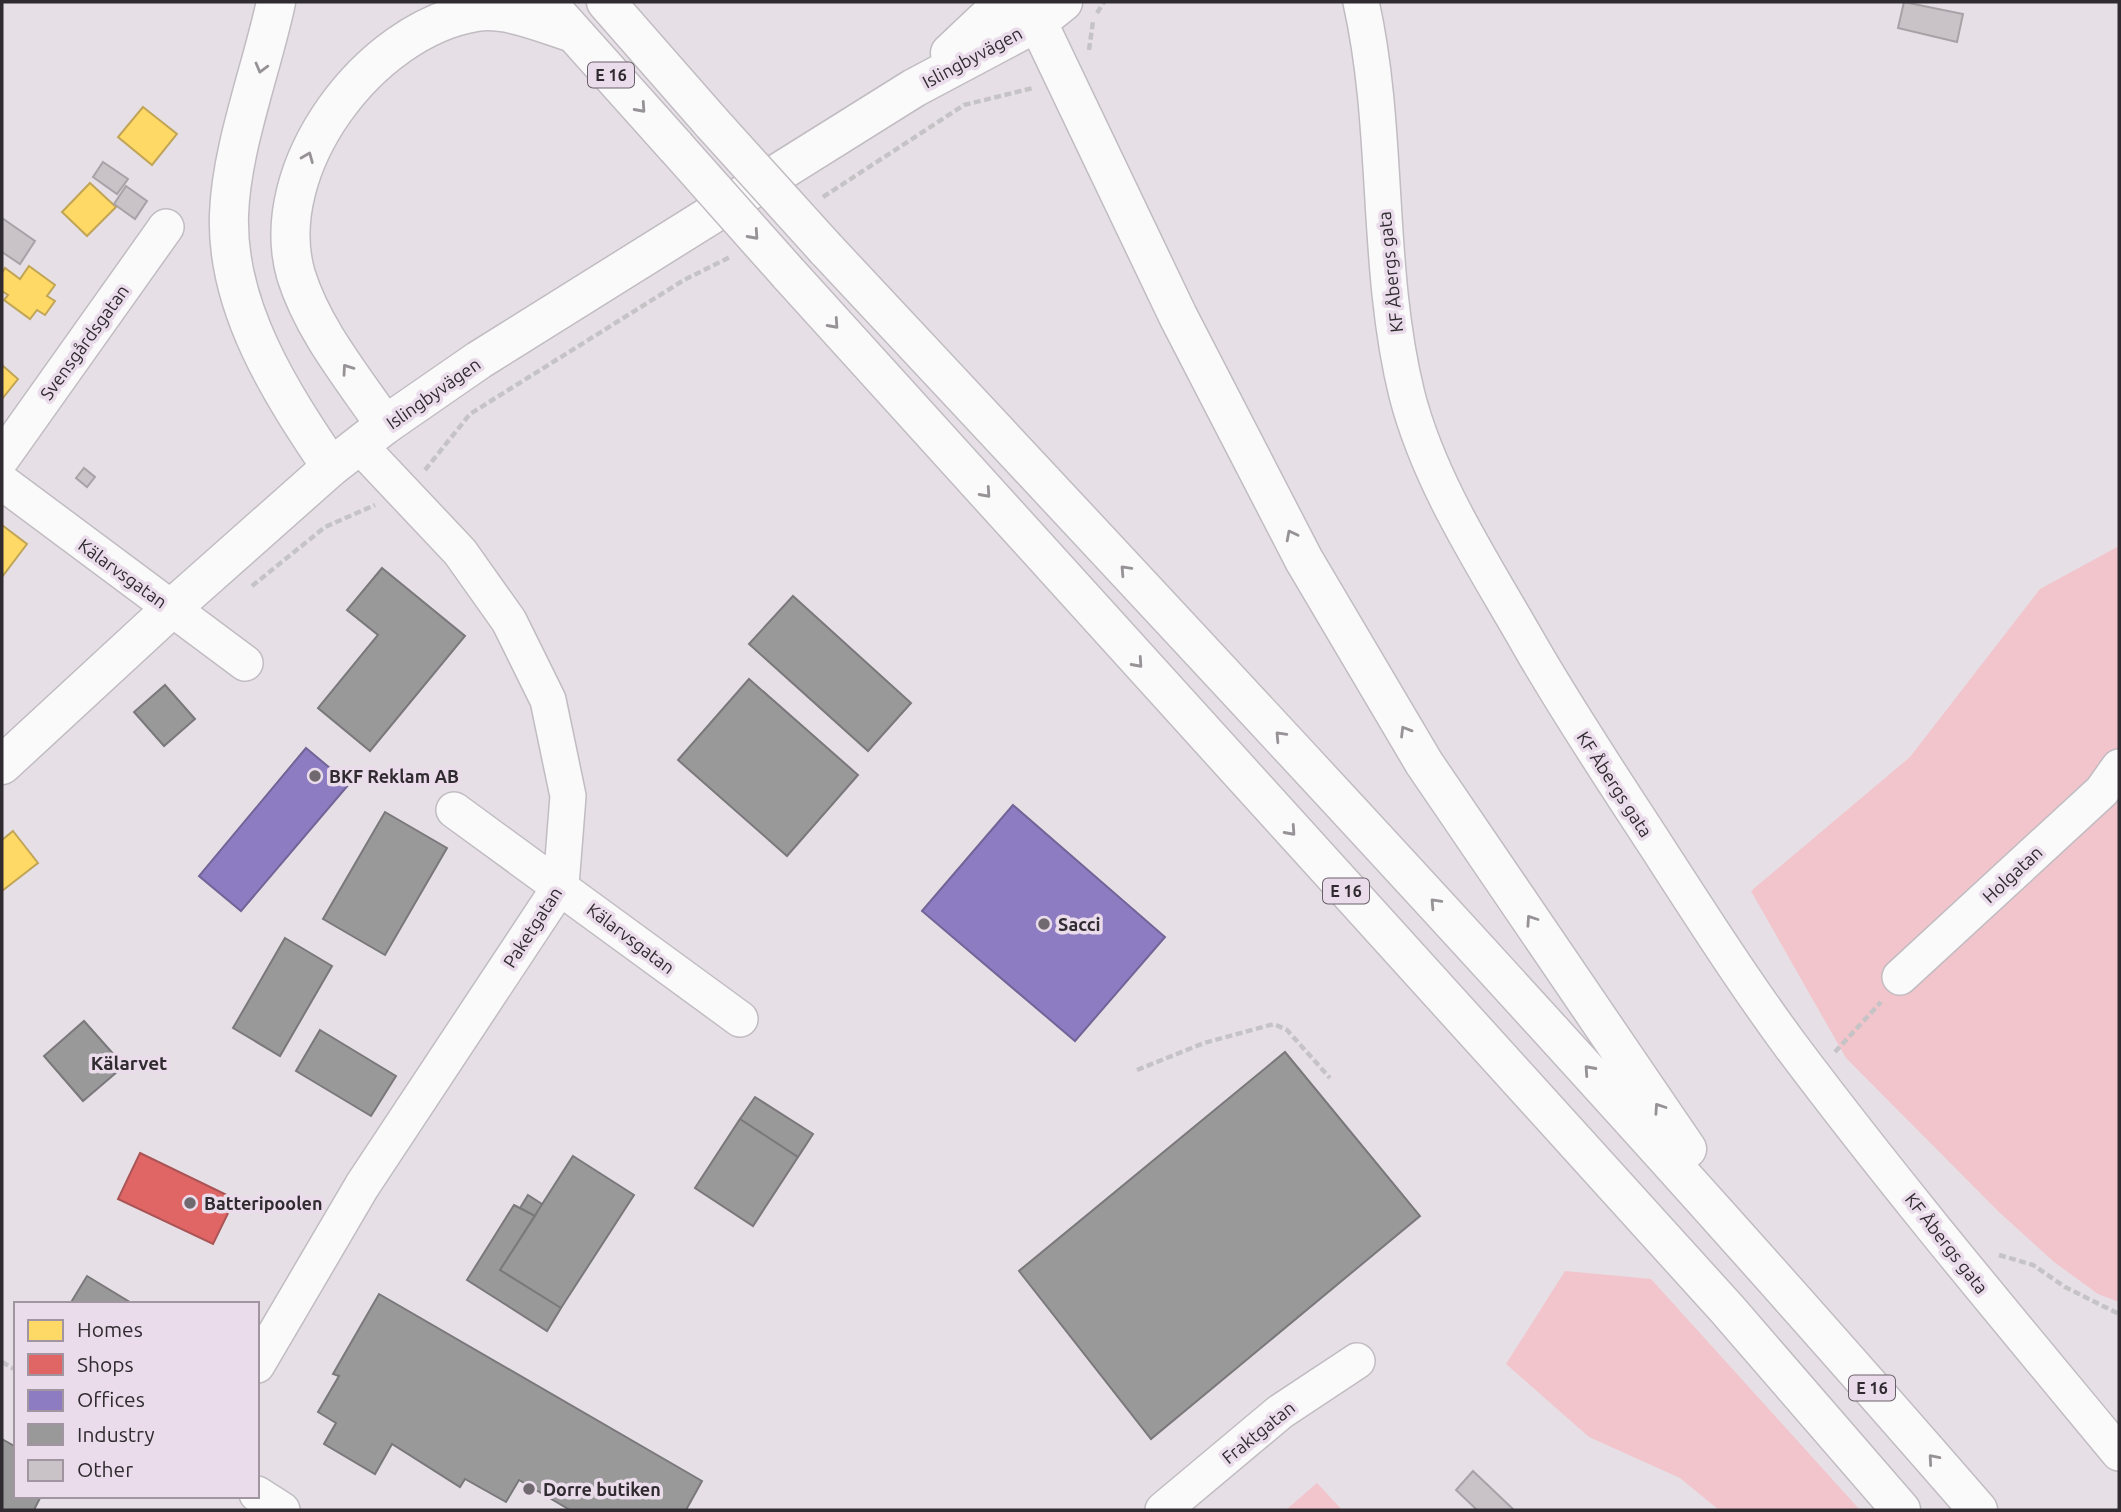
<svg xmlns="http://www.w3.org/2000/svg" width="2121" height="1512" viewBox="0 0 2121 1512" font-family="Ubuntu,sans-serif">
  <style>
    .green { fill: #f2c4cb }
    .homes { fill: #ffd966; stroke: #c1a556; stroke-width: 2 }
    .shops { fill: #e06666; stroke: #ab5456; stroke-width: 2 }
    .offices { fill: #8e7cc3; stroke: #726497; stroke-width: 2 }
    .industry { fill: #999; stroke: #7a787a; stroke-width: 2 }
    .building { fill: #c9c3c7; stroke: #a8a2a6; stroke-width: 2 }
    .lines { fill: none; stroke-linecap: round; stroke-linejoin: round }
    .minor-casing { stroke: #c1bcc1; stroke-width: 38 }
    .tertiary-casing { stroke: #c1bcc1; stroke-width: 41 }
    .trunk-casing { stroke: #c1bcc1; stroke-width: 41 }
    .path { stroke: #c5c3c5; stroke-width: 4.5; stroke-dasharray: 7 3.5; stroke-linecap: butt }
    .minor { stroke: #fbfafb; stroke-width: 35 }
    .tertiary { stroke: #fbfafb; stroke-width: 38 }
    .trunk { stroke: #fbfafb; stroke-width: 38 }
    .trunk-bridge-casing { stroke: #c1bcc1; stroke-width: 41; stroke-linecap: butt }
    .trunk-bridge { stroke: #fbfafb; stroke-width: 38 }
    .oneway { stroke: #969296 }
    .poi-dot { fill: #706a70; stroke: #eadcea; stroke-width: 2.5 }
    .labels { text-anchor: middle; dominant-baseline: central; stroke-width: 7; stroke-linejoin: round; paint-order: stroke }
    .shield { fill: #eadcea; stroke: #686068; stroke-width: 2 }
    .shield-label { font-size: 16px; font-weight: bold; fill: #302b30 }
    .street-label { font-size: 18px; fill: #302b30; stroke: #eadcea }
    .poi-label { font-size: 18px; font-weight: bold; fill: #302b30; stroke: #eadcea; text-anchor: start }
    .neighbourhood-label { font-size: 19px; font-weight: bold; fill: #302b30; stroke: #eadcea }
  </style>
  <rect width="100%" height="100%" fill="#e6e0e6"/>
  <path class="green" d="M2119,546V1302L2098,1294L2054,1262L2000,1213L1846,1058L1751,891L1910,757L2040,589Z
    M1565,1271L1651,1279L1860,1510H1719L1680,1478L1589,1437L1506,1364Z
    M1317,1483L1342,1510H1286Z"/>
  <path class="homes" d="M143,107L177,134L152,165L118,137Z
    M90,183L116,207L87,236L62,212Z
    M29,266L55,285L47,296L55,301L45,315L37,310L30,319L4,300L8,295L2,291V273L5,268L20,279Z
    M2,365L18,379L2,399Z
    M2,525L27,544L2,577Z
    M13,831L38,863L2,891V840Z"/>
  <path class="shops" d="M140,1153L235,1199L213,1244L118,1199Z"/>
  <path class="offices" d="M306,748L349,784L241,911L199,876Z
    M1013,805L1165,937L1075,1041L922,911Z"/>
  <path class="industry" d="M382,568L465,636L370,751L318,708L378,635L347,610Z
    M793,596L911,703L868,751L749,644Z
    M749,679L858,775L787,856L678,760Z
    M165,685L195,719L164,746L134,712Z
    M385,812L447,848L385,955L323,919Z
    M285,938L332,966L280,1056L233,1028Z
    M84,1021L124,1066L83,1101L44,1056Z
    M320,1030L396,1076L371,1116L296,1071Z
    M1285,1052L1420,1216L1151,1439L1019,1271Z
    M755,1097L813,1134L798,1157L740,1119Z
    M740,1119L798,1157L753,1226L695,1188Z
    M573,1156L634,1195L561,1308L500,1270Z
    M528,1195L542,1204L535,1216L520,1208Z
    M514,1205L535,1216L500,1270L561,1308L547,1331L467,1280Z
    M87,1276L133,1304H70Z
    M379,1294L702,1481L686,1510H570L519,1480L506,1502L465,1479L460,1487L392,1444L375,1474L324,1444L336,1423L318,1412L339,1376L333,1374Z
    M2,1439L16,1447V1496H41L34,1510H2Z"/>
  <path class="building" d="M1904,2L1963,14L1957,42L1898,28Z
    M103,162L128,179L117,194L93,177Z
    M126,186L147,201L135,219L114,204Z
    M2,218L35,241L20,264L2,252Z
    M84,468L95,477L87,487L76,478Z
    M1473,1471L1514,1510H1477L1456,1490Z"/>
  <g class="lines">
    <defs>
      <path id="minor" d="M1361,2C1390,131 1375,266 1407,395C1430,484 1484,565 1529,644C1568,712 1612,778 1655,844C1699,912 1743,981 1791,1046C1896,1186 2008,1319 2119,1453
        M2,458L166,227
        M2,482L245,663
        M454,810L740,1019
        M1900,977L2102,791L2119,767
        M257,1365L362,1186L561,885L568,796L548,700L509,621L460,552L359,445
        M257,1494L282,1510
        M1163,1510L1280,1412L1357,1361"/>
      <path id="tertiary" d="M950,53L1004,2
        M2,765L172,608L331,467L385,425L479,360L914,88L1038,22L1063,2"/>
      <path id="trunk" d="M276,2C262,68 231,148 229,215C226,308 281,393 331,467
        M606,2L712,123
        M1028,2L1178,316L1304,560L1424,763L1687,1149
        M557,14L676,147
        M826,249C1215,665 1605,1080 1978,1510
        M788,273L1727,1309L1901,1510
        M385,425C353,378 313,330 296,275C265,168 370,29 476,12C507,7 544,24 574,33"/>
    </defs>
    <use href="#minor" class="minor-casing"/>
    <use href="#tertiary" class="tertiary-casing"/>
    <use href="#trunk" class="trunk-casing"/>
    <path class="path" d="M1097,13L1104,2
      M1089,50L1093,21
      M823,197L964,105L1033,88
      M425,470L470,414L684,280L730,257
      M252,586L325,527L375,505
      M1835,1052L1881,1002
      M1137,1070L1204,1043L1274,1024L1287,1030L1330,1078
      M1999,1255L2033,1265L2065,1287L2119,1314
      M2,1362L16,1370"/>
    <use href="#minor" class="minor"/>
    <use href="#tertiary" class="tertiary"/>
    <use href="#trunk" class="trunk"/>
    <defs>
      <path id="trunk-bridge" d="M712,123L826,249
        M676,147L788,273"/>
    </defs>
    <use href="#trunk-bridge" class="trunk-bridge-casing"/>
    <use href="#trunk-bridge" class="trunk-bridge"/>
  </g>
  <defs><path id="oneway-chevron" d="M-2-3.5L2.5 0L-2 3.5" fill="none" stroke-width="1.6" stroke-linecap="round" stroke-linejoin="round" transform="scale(1.75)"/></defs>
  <g class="oneway">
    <use href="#oneway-chevron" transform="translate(261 68) rotate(105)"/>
    <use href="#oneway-chevron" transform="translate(641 108) rotate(48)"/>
    <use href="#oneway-chevron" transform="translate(308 157) rotate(-68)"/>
    <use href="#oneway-chevron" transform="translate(754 235) rotate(48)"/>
    <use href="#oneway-chevron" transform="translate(834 324) rotate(48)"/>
    <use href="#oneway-chevron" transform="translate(347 369) rotate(-125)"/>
    <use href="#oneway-chevron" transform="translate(986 493) rotate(48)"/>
    <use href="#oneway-chevron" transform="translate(1291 535) rotate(-117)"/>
    <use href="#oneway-chevron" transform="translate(1125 570) rotate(-133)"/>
    <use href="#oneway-chevron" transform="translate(1138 663) rotate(48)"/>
    <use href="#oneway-chevron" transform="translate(1405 731) rotate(-121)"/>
    <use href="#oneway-chevron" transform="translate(1280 736) rotate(-133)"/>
    <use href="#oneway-chevron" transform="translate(1291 831) rotate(48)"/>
    <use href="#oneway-chevron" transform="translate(1435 903) rotate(-133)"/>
    <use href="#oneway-chevron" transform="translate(1531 920) rotate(-124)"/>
    <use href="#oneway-chevron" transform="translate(1589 1070) rotate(-132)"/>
    <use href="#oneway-chevron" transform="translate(1659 1108) rotate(-124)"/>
    <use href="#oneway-chevron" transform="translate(1933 1459) rotate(-131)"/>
  </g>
  <g class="poi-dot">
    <circle cx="315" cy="776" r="7"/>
    <circle cx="1044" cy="924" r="7"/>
    <circle cx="190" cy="1203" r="7"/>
    <circle cx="529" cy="1489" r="7"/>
  </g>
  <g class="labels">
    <g class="shield">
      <rect x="588" y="62.5" width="46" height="25" rx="5"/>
      <rect x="1323" y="878.5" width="46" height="25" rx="5"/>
      <rect x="1849" y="1375.5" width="46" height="25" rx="5"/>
    </g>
    <g class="shield-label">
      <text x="611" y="75">E 16</text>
      <text x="1346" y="891">E 16</text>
      <text x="1872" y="1388">E 16</text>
    </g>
    <g class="street-label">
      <text transform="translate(972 57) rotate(-28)">Islingbyvägen</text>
      <text transform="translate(1390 272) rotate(-96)">KF Åbergs gata</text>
      <text transform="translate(84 342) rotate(-54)">Svensgårdsgatan</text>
      <text transform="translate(433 393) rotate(-35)">Islingbyvägen</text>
      <text transform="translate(123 573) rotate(36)">Kälarvsgatan</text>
      <text transform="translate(1615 784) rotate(57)">KF Åbergs gata</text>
      <text transform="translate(2012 874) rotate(-43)">Holgatan</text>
      <text transform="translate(532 927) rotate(-57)">Paketgatan</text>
      <text transform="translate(631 938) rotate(37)">Kälarvsgatan</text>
      <text transform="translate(1947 1243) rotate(52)">KF Åbergs gata</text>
      <text transform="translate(1258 1432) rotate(-39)">Fraktgatan</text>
    </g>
    <g class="poi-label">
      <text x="329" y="776">BKF Reklam AB</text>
      <text x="1058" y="924">Sacci</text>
      <text x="204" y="1203">Batteripoolen</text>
      <text x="543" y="1489">Dorre butiken</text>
    </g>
    <g class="neighbourhood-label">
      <text x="129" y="1063">Kälarvet</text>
    </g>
  </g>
  <rect width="2121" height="1512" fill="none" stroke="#302b30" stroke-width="7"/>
  <rect x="14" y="1302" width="245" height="196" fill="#eadcea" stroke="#a095a0" stroke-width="2"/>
  <rect x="28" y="1320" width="35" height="21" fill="#ffd966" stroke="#a095a0" stroke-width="2"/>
  <text x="77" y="1337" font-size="21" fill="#302b30">Homes</text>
  <rect x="28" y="1354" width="35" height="21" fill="#e06666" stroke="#a095a0" stroke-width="2"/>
  <text x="77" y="1372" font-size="21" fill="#302b30">Shops</text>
  <rect x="28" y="1390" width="35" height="21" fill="#8e7cc3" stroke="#a095a0" stroke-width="2"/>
  <text x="77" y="1407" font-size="21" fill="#302b30">Offices</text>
  <rect x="28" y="1424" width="35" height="21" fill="#999999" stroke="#a095a0" stroke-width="2"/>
  <text x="77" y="1442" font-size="21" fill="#302b30">Industry</text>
  <rect x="28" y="1460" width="35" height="21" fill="#c9c3c7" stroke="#a095a0" stroke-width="2"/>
  <text x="77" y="1477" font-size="21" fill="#302b30">Other</text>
</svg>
